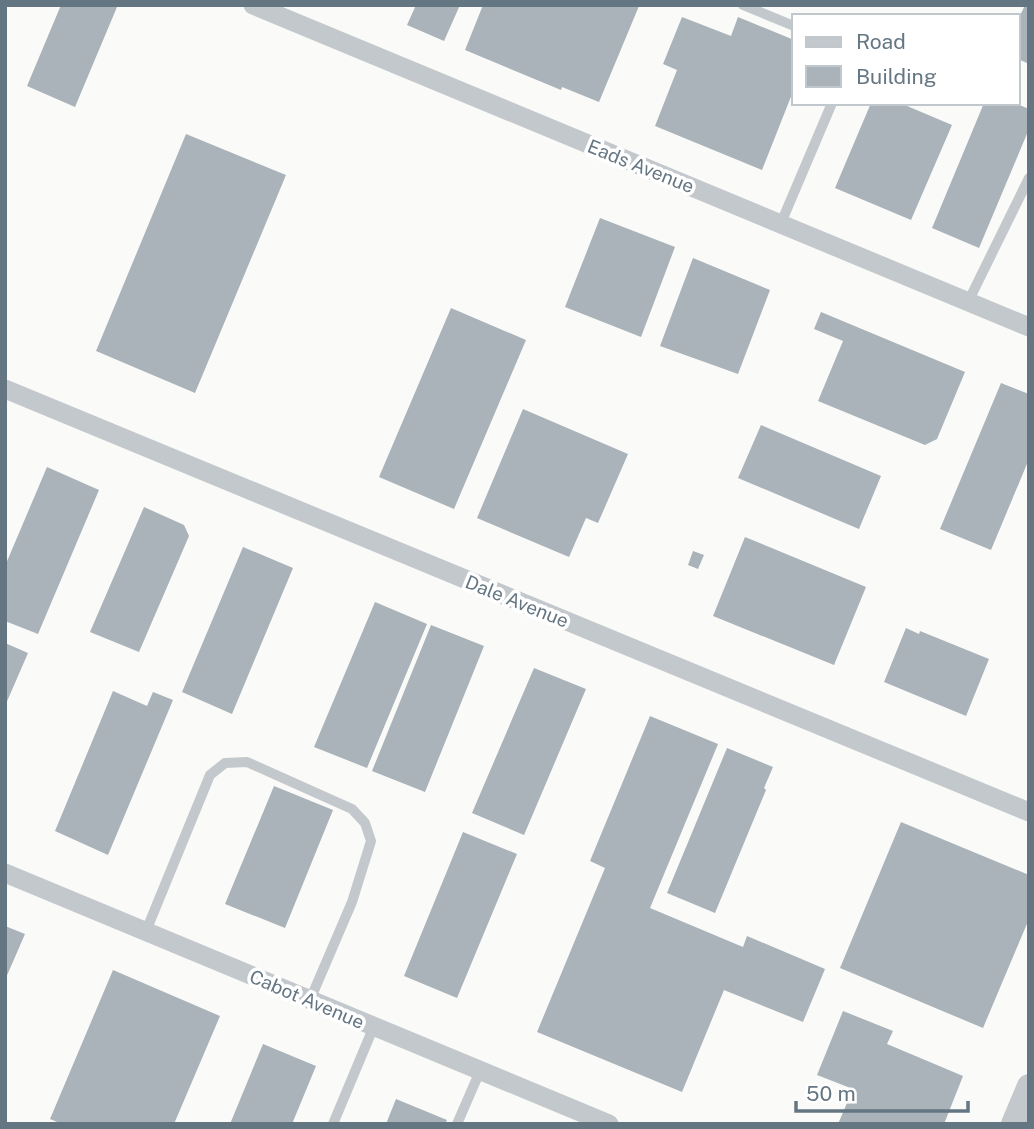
<svg xmlns="http://www.w3.org/2000/svg" width="1034" height="1129" viewBox="0 0 1034 1129" font-family="'Public Sans',sans-serif">
  <style>
    .building { fill: #aab3b9 }
    .lines { fill: none; stroke-linecap: round; stroke-linejoin: round }
    .service { stroke: #c3c8cc; stroke-width: 10 }
    .minor { stroke: #c3c8cc; stroke-width: 19 }
    .tertiary { stroke: #c3c8cc; stroke-width: 24 }
    .labels { text-anchor: middle; dominant-baseline: central; stroke-width: 7; stroke-linejoin: round; paint-order: stroke }
    .street-label { font-size: 19px; fill: #657683; stroke: #fff }
  </style>
  <rect width="100%" height="100%" fill="#fafaf8"/>
  <path class="building" d="M61,5L117,7L75,107L27,86Z
    M416,5H460L444,41L407,25Z
    M483,5H637L639,6L599,102L562,87L561,90L465,50Z
    M1025,5H1029V64L1018,59V20Z
    M682,17L731,36L738,17L794,40V89L762,170L655,126L677,70L663,64Z
    M871,103H900L952,125L911,220L835,188Z
    M984,103H1015L1029,109V129L979,248L932,228Z
    M186,134L286,175L195,393L96,351Z
    M600,218L675,247L641,337L565,307Z
    M693,258L770,290L738,374L660,346Z
    M451,308L526,340L454,509L379,477Z
    M821,312L965,372L937,439L925,445L818,401L843,341L814,329Z
    M1001,383L1029,394V459L991,550L940,529Z
    M523,409L628,454L598,523L586,518L569,557L477,518Z
    M761,425L881,476L859,529L738,478Z
    M47,467L99,490L38,634L5,621V566Z
    M144,507L184,525L189,536L139,652L90,632Z
    M745,537L866,587L834,665L713,616Z
    M243,547L293,568L232,714L182,692Z
    M693,551L704,555L698,569L688,565Z
    M375,602L427,624L367,768L314,747Z
    M431,625L484,646L425,792L372,771Z
    M906,628L919,634L920,631L989,659L966,716L884,682Z
    M5,643L28,653L5,706Z
    M534,668L586,689L524,835L472,813Z
    M113,691L147,706L153,692L173,700L108,855L55,831Z
    M650,716L718,744L650,908L743,947L747,936L825,969L803,1022L724,990L682,1092L537,1032L605,868L590,861Z
    M727,748L773,767L764,788L766,790L715,913L667,893Z
    M274,786L333,810L285,928L225,904Z
    M901,822L1029,875V919L983,1028L840,968Z
    M463,832L517,854L457,998L404,976Z
    M5,926L25,934L5,980Z
    M113,970L220,1016L174,1124H62L50,1119Z
    M843,1011L893,1031L887,1044L963,1076L944,1124H838L853,1089L817,1075Z
    M263,1044L316,1066L292,1124H230Z
    M396,1099L447,1120L445,1124H386Z"/>
  <g class="lines">
    <path class="service" d="M743,5L794,26
      M781,223L832,103
      M968,302L1029,178
      M146,931L210,775L225,763L247,762L352,809L365,823L371,841L352,902L310,1000
      M333,1124L374,1026
      M457,1124L480,1071"/>
    <path class="minor" d="M253,5L1029,327
      M5,389L1029,812
      M5,873L609,1124"/>
    <path class="tertiary" d="M1013,1124L1029,1086"/>
  </g>
  <g class="labels">
    <g class="street-label">
      <text transform="translate(641 166) rotate(22)">Eads Avenue</text>
      <text transform="translate(517 601) rotate(22)">Dale Avenue</text>
      <text transform="translate(307 999) rotate(23)">Cabot Avenue</text>
    </g>
  </g>
  <rect width="1034" height="1129" fill="none" stroke="#657683" stroke-width="14"/>
  <rect x="792" y="14" width="228" height="91" fill="#ffffff" stroke="#c1c8cd" stroke-width="2"/>
  <rect x="806" y="37" width="35" height="10" fill="#c3c8cc" stroke="#c1c8cd" stroke-width="2"/>
  <text x="856" y="49" font-size="21" fill="#657683">Road</text>
  <rect x="806" y="66" width="35" height="21" fill="#aab3b9" stroke="#c1c8cd" stroke-width="2"/>
  <text x="856" y="84" font-size="21" fill="#657683">Building</text>
  <path d="M796 1101v10h172v-10" fill="none" stroke="#657683" stroke-width="3.5"/>
  <text x="806" y="1101" font-size="21" fill="#657683" stroke="#ffffff" stroke-width="5" paint-order="stroke">50 m</text>
</svg>
